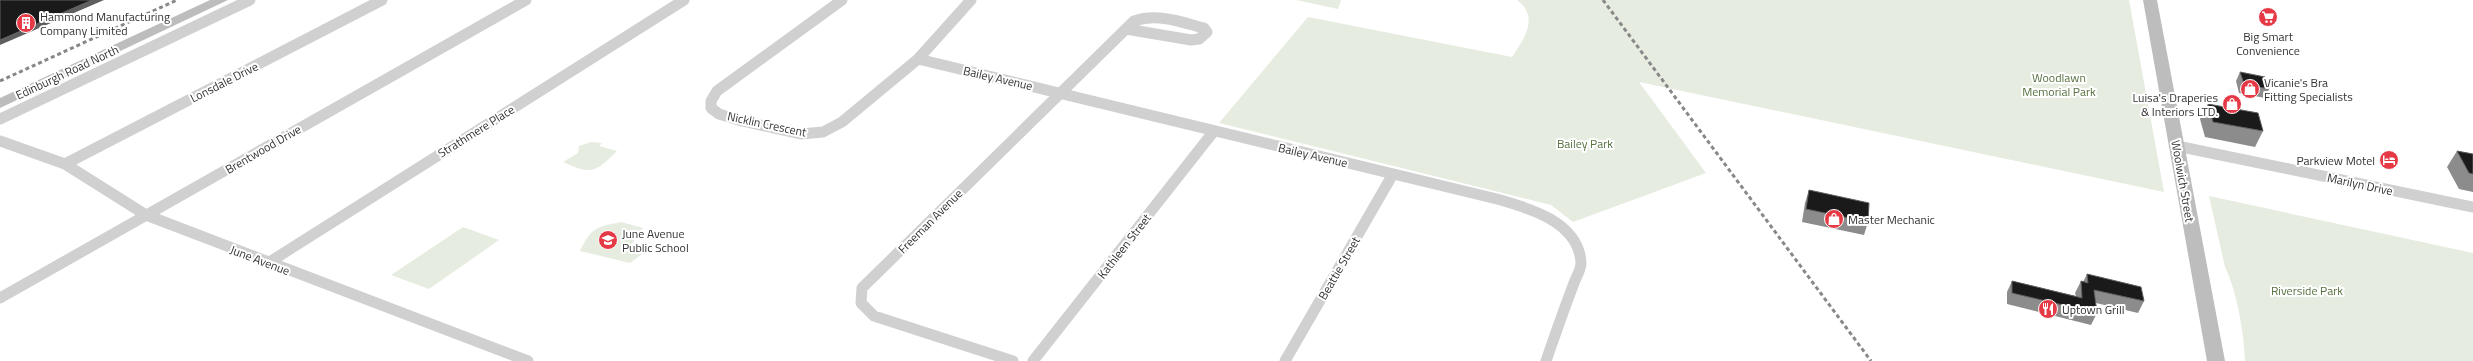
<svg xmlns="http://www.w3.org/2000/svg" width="2473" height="361" viewBox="0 0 2473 361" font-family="'Titillium Web',sans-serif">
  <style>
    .green { fill: #e6ecdf }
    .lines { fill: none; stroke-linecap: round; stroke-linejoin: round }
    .street { stroke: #d0d0d0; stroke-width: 11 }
    .secondary { fill: #bdbdbd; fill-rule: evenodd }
    .rail { stroke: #888; stroke-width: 3; stroke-dasharray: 4 3; stroke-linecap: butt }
    .wall { fill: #8c8c8c }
    .shaded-wall { fill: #5f5f5f }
    .building { fill: #1a1a1a; stroke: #5f5f5f }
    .labels { text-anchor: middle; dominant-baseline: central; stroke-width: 4; stroke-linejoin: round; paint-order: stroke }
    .poi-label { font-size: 12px; fill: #333; stroke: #fff; text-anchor: start }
    .street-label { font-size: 12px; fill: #333; stroke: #fff }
    .park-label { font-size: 12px; fill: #56703f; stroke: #fff }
  </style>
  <rect width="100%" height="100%" fill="#fff"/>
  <path class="green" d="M1296,0H1341L1338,9Z
    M1517,0H2129L2164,192L1639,82L1706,173L1573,222L1551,205L1219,123L1308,17L1512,57C1524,39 1540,17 1517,0Z
    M591,142L602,143L599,146L617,151C595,173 591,175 563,162L578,153L579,146Z
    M2209,196L2473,253V361H2245C2244,333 2237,292 2225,267Z
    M621,222L643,228L629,248L646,251L630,263L580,251C591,228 596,227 621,222Z
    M463,227L499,240L429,289L391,275Z"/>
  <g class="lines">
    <path class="street" d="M842,0L717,91L711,101V108L719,114L742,121L801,134L823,132L842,122L918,59L971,0
      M918,59L1497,199C1529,208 1579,222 1581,263C1581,270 1576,277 1574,283C1564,309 1555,335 1546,361
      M0,119L250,0
      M0,141L65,164L146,215L528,361
      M2177,146L2473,207
      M65,164L382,0
      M268,263L684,0
      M0,298L526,0
      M1013,361L874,316L861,303L862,288L1134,21C1158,13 1181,22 1204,28L1207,32L1199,39L1191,40L1126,29
      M1033,361L1214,131
      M1285,361L1393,174"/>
    <path class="secondary" d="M210,0H228L0,108V98Z
      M2143,0H2157L2225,361H2207Z"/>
    <path class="rail" d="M1603,0L1871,361
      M0,81L177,0"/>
  </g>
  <path class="wall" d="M2240,72L2269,89L2265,98L2239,93L2236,81Z
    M2208,104L2263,131L2255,147L2205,137L2200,119Z
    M2457,151L2473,154V192L2459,189L2447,167Z
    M1809,190L1868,222L1864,235L1802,222L1805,203Z
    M2087,274L2144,301L2138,313L2096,303L2097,313L2091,325L2007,304V292L2012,281L2076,296L2075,293L2081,281L2083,282Z"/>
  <path class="shaded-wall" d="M92,0H104L0,45V40Z"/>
  <path class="building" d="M0,0H92L0,40Z
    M2240,72L2265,77L2269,89L2244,84Z
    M2208,104L2258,113L2263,131L2213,122Z
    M2457,151L2473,154V174L2469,173Z
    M1809,190L1869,203L1868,222L1806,209Z
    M2087,274L2141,287L2144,301L2094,290L2097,313L2012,293V281L2082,298L2081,281L2088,283Z"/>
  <defs>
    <symbol id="supermarket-disc" viewBox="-11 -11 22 22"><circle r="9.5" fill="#e63946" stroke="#fff"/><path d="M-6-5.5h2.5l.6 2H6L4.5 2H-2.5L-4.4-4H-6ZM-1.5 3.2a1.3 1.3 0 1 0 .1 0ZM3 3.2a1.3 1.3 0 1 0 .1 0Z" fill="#fff"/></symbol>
    <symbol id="building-disc" viewBox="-11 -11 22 22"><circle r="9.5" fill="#e63946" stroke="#fff"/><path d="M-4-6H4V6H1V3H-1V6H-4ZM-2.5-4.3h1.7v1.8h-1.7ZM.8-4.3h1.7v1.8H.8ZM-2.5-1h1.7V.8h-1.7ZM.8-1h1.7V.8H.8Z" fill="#fff"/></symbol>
    <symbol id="shop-disc" viewBox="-11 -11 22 22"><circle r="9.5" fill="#e63946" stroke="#fff"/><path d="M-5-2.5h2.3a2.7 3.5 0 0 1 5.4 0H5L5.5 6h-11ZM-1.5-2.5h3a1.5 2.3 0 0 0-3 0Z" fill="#fff"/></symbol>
    <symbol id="hotel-disc" viewBox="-11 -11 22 22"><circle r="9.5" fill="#e63946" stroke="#fff"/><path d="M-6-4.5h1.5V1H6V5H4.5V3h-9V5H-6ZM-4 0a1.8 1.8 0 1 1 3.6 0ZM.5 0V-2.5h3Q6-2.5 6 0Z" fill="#fff"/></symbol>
    <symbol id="school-disc" viewBox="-11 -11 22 22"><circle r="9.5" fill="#e63946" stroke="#fff"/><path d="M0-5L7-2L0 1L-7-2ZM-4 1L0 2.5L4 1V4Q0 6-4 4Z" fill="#fff"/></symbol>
    <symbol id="restaurant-disc" viewBox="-11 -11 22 22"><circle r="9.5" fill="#e63946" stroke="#fff"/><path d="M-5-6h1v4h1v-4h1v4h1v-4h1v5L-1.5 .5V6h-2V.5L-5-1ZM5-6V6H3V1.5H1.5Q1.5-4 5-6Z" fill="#fff"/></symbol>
  </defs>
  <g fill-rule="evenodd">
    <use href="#supermarket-disc" x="2257" y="6" width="22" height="22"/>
    <use href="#building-disc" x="15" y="12" width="22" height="22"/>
    <use href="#shop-disc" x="2239" y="78" width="22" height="22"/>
    <use href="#shop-disc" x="2221" y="93" width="22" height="22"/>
    <use href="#hotel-disc" x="2378" y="149" width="22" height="22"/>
    <use href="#shop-disc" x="1823" y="208" width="22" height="22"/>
    <use href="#school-disc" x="597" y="229" width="22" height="22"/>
    <use href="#restaurant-disc" x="2037" y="298" width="22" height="22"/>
  </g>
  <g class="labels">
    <g class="poi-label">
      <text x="40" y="16">Hammond Manufacturing<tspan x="40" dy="14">Company Limited</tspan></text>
      <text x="2268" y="36" text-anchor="middle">Big Smart<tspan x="2268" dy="14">Convenience</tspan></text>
      <text x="2264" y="82">Vicanie's Bra<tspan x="2264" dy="14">Fitting Specialists</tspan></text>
      <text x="2218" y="97" text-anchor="end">Luisa's Draperies<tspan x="2218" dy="14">&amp; Interiors LTD.</tspan></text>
      <text x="2375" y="160" text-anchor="end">Parkview Motel</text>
      <text x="1848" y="219">Master Mechanic</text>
      <text x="622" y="233">June Avenue<tspan x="622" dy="14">Public School</tspan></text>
      <text x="2062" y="309">Uptown Grill</text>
    </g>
    <g class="street-label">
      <text transform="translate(67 72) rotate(-25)">Edinburgh Road North</text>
      <text transform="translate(998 78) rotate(13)">Bailey Avenue</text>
      <text transform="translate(224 82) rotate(-27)">Lonsdale Drive</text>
      <text transform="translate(767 124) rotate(12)">Nicklin Crescent</text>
      <text transform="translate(476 131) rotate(-32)">Strathmere Place</text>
      <text transform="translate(263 149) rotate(-30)">Brentwood Drive</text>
      <text transform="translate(1313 155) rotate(13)">Bailey Avenue</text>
      <text transform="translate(2183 181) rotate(80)">Woolwich Street</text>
      <text transform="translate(2360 184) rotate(12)">Marilyn Drive</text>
      <text transform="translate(930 221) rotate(-45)">Freeman Avenue</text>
      <text transform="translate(1124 246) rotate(-52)">Kathleen Street</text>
      <text transform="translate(260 260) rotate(21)">June Avenue</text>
      <text transform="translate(1339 268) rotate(-60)">Beattie Street</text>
    </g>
    <g class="park-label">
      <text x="2059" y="77">Woodlawn<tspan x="2059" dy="14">Memorial Park</tspan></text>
      <text x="1585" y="143">Bailey Park</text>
      <text x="2307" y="290">Riverside Park</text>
    </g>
  </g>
</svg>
